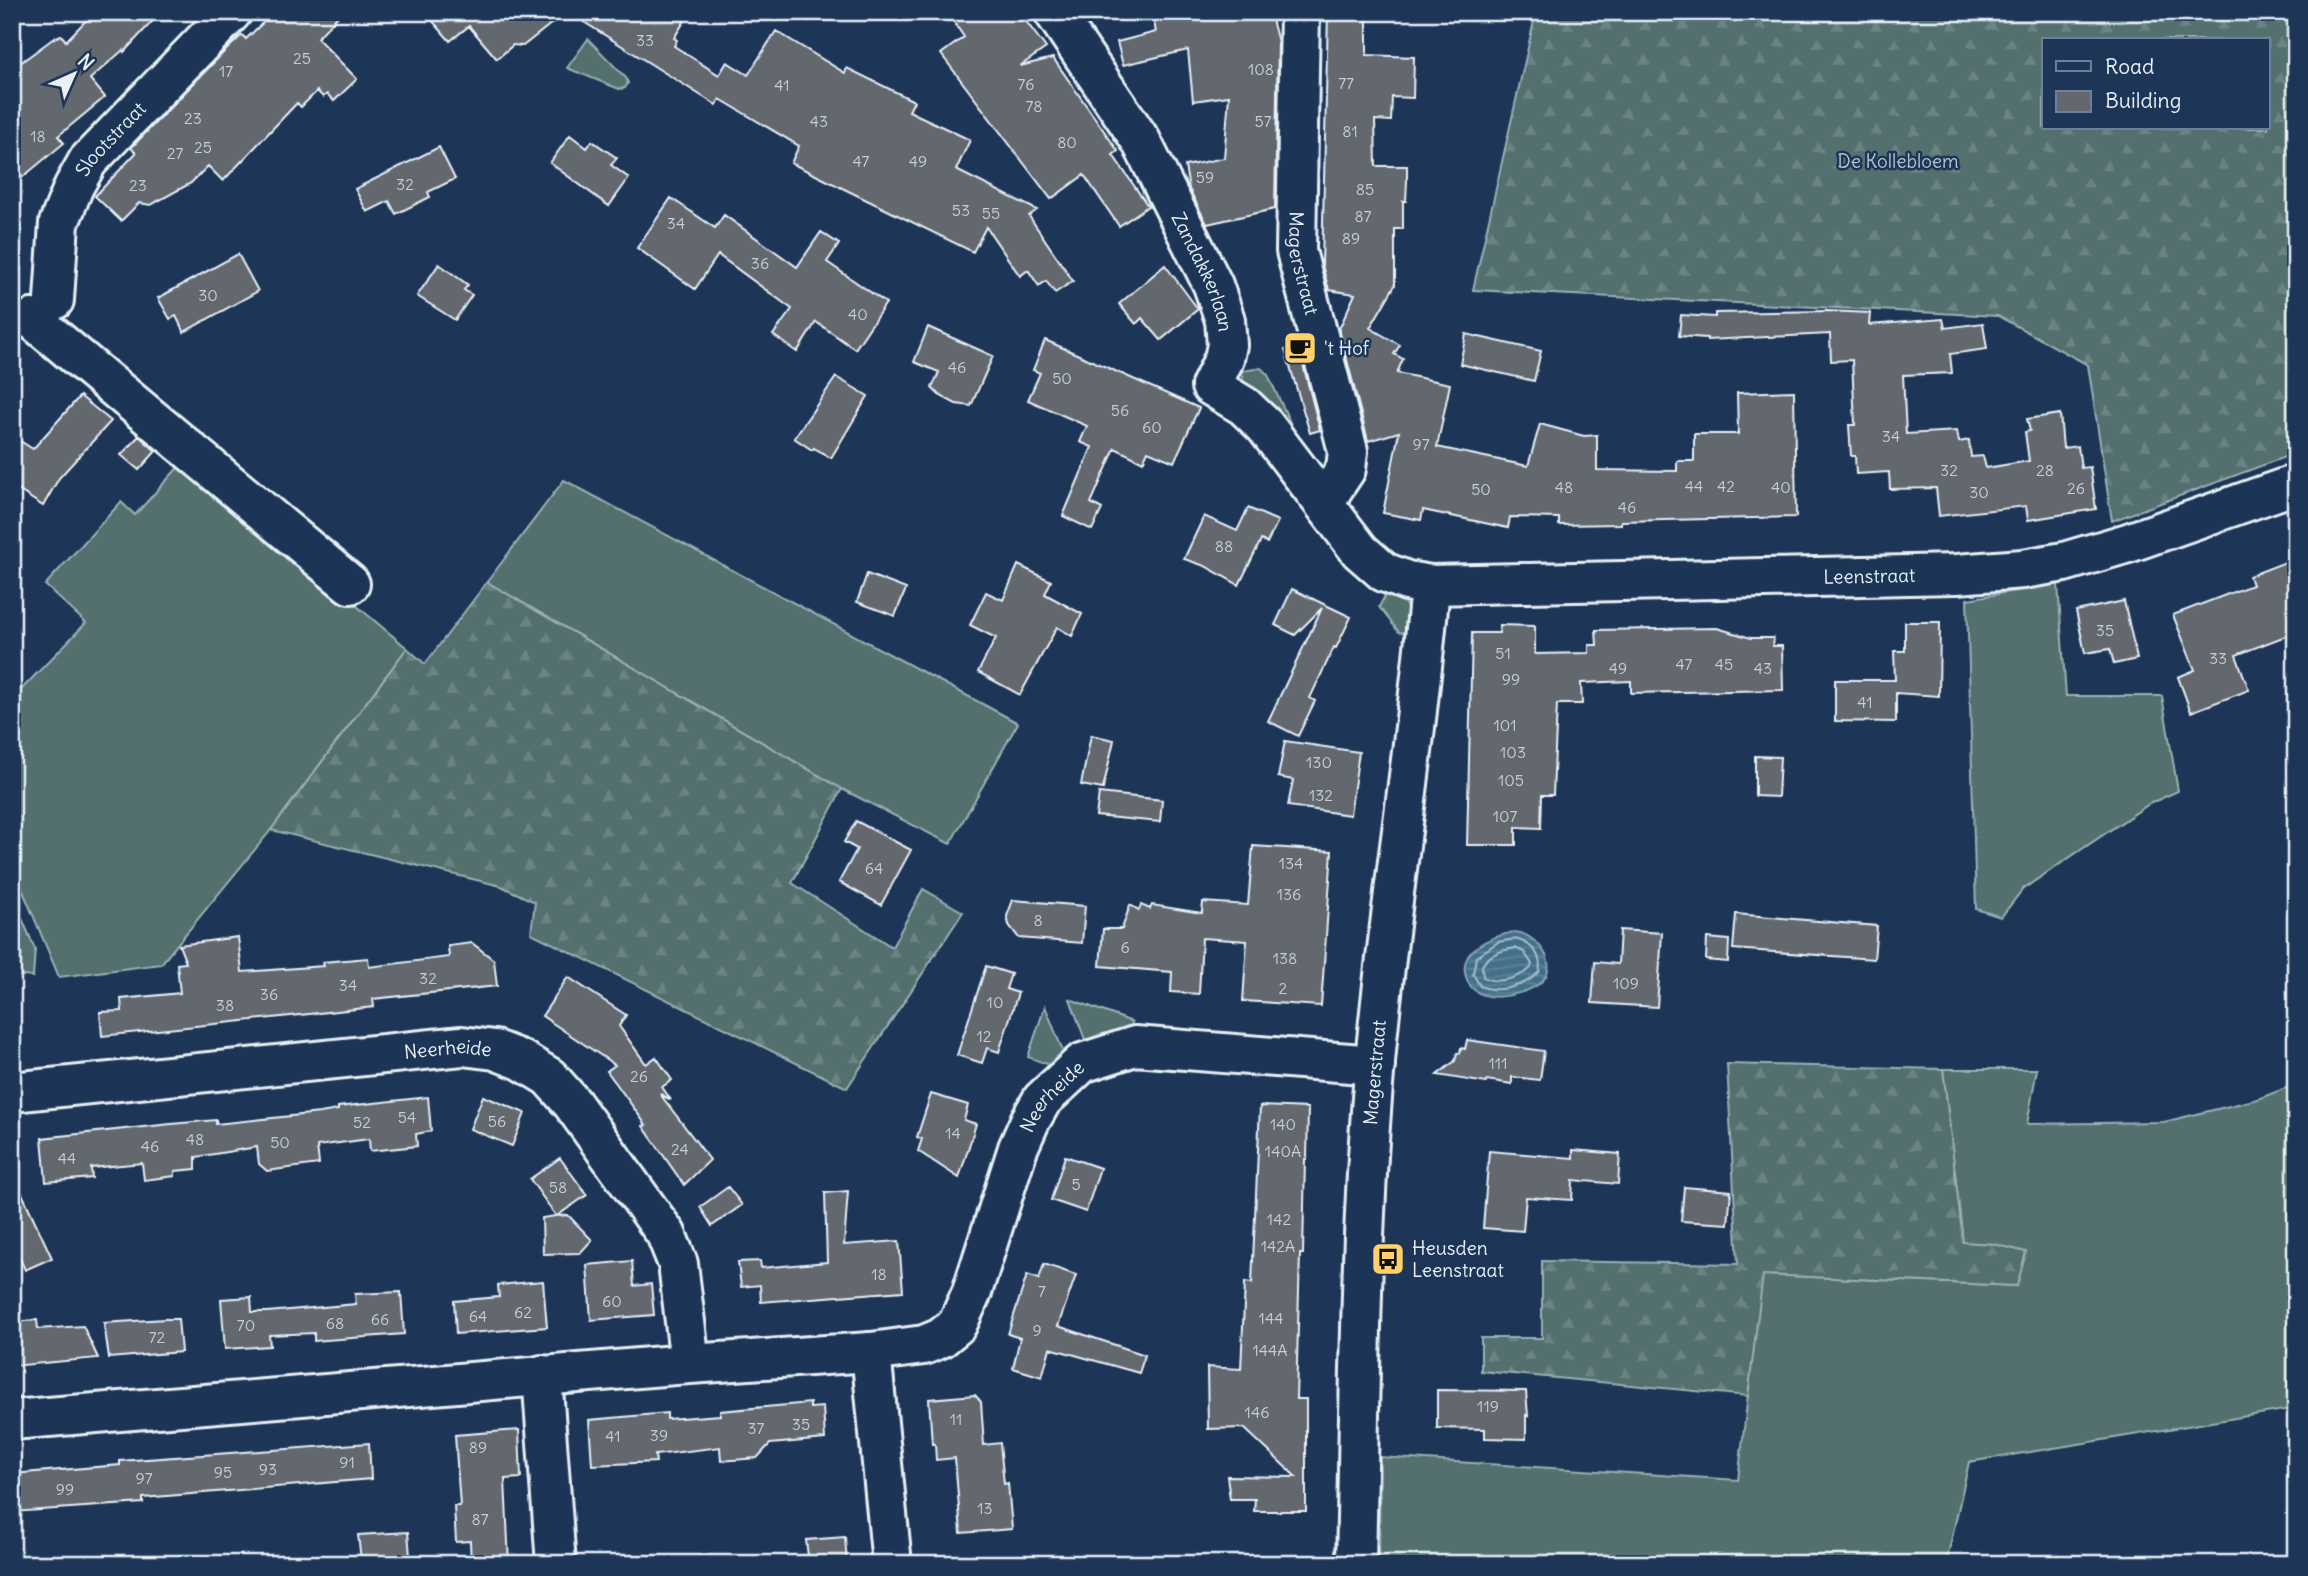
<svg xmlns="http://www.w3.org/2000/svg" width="2308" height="1576" viewBox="0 0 2308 1576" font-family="Delius,sans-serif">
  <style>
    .grass { fill: #526f6e; stroke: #9db0b3; stroke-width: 2 }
    .forest { fill: url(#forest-firs); stroke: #9db0b3; stroke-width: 2; fill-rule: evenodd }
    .water { fill: url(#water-rules); stroke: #85a3b5; stroke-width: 2 }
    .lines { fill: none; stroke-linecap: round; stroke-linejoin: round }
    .shore { stroke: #a6bdcc; stroke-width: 2 }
    .building { fill: #64676e; stroke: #e8f1f8; stroke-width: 2 }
    .minor-casing { stroke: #e8f1f8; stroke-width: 44 }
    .minor { stroke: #1d3557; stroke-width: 38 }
    .labels { text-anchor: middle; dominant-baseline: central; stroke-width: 5; stroke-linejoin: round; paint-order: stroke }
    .number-label { font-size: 16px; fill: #c7ced6 }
    .street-label { font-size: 19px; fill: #e8f1f8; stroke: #1d3557 }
    .park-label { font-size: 19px; fill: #b4c4c8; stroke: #1d3557 }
    .poi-label { font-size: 19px; fill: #e8f1f8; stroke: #1d3557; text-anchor: start }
  </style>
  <defs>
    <pattern id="forest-firs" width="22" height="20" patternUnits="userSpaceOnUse" patternTransform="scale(1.75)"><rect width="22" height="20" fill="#526f6e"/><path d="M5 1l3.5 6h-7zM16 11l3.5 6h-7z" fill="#6b8483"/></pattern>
    <pattern id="water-rules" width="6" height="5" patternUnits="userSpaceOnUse" patternTransform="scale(1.75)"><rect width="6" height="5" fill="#436f89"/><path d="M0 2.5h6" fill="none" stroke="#5e849a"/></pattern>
  </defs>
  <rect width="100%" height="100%" fill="#1d3557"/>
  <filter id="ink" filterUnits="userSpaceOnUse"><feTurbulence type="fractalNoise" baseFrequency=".0143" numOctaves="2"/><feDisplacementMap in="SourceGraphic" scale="14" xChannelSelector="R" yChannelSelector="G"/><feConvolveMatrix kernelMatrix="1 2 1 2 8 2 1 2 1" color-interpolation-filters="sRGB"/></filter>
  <g filter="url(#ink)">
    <path class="grass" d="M588,39L626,78L628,83L625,88L619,89L567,68Z
      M1261,368L1268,375L1296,435L1292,434L1243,382L1242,371Z
      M184,461L407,648L271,830L161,964L59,977L12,865V699L86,623L45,585L121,502L135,515Z
      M564,480L1018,723L950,844L842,789L487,582Z
      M2058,584L2066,696H2162L2178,791L2149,804L2023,889L2001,917L1976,909L1967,599Z
      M1388,590C1409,601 1410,612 1412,634L1399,632L1379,607Z
      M12,895L35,949L33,977L12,975Z
      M1070,999L1132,1022L1131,1035L1087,1045Z
      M1045,1006L1066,1059L1055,1067L1028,1057Z
      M1943,1069H2037L2027,1124L2164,1122L2258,1099L2296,1084V1408L1969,1462L1946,1564H1379L1380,1457L1738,1480L1762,1275L2017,1286L1994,1244L1963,1243Z"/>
    <path class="forest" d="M1536,12H2296V453L2112,521L2088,365L1998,316L1473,290ZM2044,40H2268V128H2044Z
      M487,582L842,789L792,883L892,947L923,889L963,912L847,1088L531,933L535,902L501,886L271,830L407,648L425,664Z
      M1727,1064L1943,1069L1963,1242L1994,1244L2026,1252L2017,1286L1763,1275L1748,1396L1481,1371V1338H1542V1261L1738,1264Z"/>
    <path class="water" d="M1515,932C1532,933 1554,955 1547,974C1539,992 1501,1000 1484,995C1477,993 1471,988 1468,982C1453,950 1492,936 1515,932Z"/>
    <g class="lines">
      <path class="shore" d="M1515,939C1531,943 1543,955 1539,972C1526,986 1499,994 1480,986L1473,974L1476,957L1498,942Z
        M1515,948L1524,952L1532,964L1530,969C1518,978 1497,985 1483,977L1482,966C1488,954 1502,950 1515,948Z"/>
    </g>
    <path class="building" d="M94,12H161L124,52L123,50L90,79L105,97L58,136L64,143L12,186V69L54,38L61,35L66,41Z
      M274,12H342L317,38L357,79L334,101L327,94L323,97L317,91L301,107L297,103L223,181L208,166L191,183L151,205L139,203L121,221L95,196L136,153L131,148L222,54L242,35L246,39Z
      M425,12H566L523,46L513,45L497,59L469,26L450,41Z
      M568,12H690L674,38L677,40L674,46L719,75L727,62L748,75L776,31L845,73L847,68L914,101L909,111L970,140L956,170L1037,210L1029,216L1073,281L1055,293L1046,281L1039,286L1028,270L1020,276L986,227L973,252L791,163L799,146L720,99L716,105Z
      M947,12H1019L1046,48L1020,66L1053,58L1118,151L1113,155L1148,206L1119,226L1084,175L1051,199L941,54L964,37Z
      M1152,12H1270L1278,42L1275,209L1207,224L1189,189L1185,166L1224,158L1229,96L1193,101L1188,50L1123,65L1117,42L1156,32Z
      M1328,12H1367V55L1414,57L1413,98L1392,97L1391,121L1375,120L1376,166H1407V180L1406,201H1403V229H1395V285L1370,328L1400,345L1394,354L1403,359L1397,373L1450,384L1437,447L1528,466L1540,424L1584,436L1597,435V470L1677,471V461H1694V434H1738L1737,393L1794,391L1796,517L1621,521V524L1559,525V518L1510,517L1508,528L1423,510L1421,520L1383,513L1399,432L1368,441L1339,329L1355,294L1329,290L1322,265Z
      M570,135L587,148L592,141L617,158L611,165L629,178L609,206L550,163Z
      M439,147L455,179L428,192L430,197L396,214L389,201L367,212L355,189Z
      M671,198L715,228L724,215L797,267L821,232L839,244L827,262L886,303L855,349L816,322L797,352L773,335L792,309L718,255L695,289L637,248Z
      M238,254L258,291L184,332L176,316L170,319L158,298Z
      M439,264L468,285L464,290L472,295L455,320L417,296Z
      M1165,265L1198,309L1161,340L1142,318L1136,324L1119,304Z
      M1828,311L1870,313L1869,325L1943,319L1945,328L1983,323L1987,349L1950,354L1952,373L1903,375L1906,434L1957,431L1959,442L1969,440L1971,457L1983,456L1986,468L2029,461L2025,432L2030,431L2027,419L2060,414L2063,448L2078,446L2081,468L2090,467L2096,509L2028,520L2026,506L1939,516L1936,488L1890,489L1889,472L1856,474L1855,456H1851L1849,425H1855L1852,360L1831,361L1830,334L1707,340V338L1679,336L1681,315L1715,317V313Z
      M928,327L993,356L971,406L956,404L939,395L932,388L939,372L914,362Z
      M1466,334L1541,351L1534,381L1460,364Z
      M1045,340L1199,408L1174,462L1148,451L1143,462L1115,448L1091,503L1102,509L1092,530L1063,516L1092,447L1080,442L1087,426L1028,400L1040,373L1033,370Z
      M1299,349L1320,430L1310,433L1285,350Z
      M836,377L868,396L831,458L814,448L812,450L794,438Z
      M80,396L111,421L59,478L43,506L12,486V436L33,449Z
      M139,436L156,451L139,470L121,455Z
      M1248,508L1278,521L1267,543L1261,540L1239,585L1205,566L1184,559L1204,516L1237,531Z
      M2296,558V632L2236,655L2249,690L2191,712L2178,677L2195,670L2173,615L2252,585L2249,576Z
      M1018,565L1051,581L1045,594L1082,614L1072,636L1057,627L1020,695L978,672L996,638L970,625L986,592L1003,600Z
      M867,574L906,589L895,616L857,602Z
      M1292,589L1351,617L1336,648L1334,647L1310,698L1315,701L1298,736L1268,721L1322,608L1295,635L1275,625Z
      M2124,601L2137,659L2114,664L2110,649L2085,653L2076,611Z
      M1905,622H1940L1939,696L1896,693V722L1835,721V680H1895L1894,651H1905Z
      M1500,625L1535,626V654L1589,653V645H1597L1596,630L1717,628L1751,638H1773V646H1782L1783,690L1631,693V681L1581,683L1582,704H1557L1553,795H1542L1541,828L1516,827V845H1467L1472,633H1499Z
      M1091,735L1114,740L1103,789L1081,785Z
      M1285,741L1359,752L1350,815L1288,806L1293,780L1278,777Z
      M1755,756L1780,757L1778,797L1755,796Z
      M1099,793L1162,800L1160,822L1096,816Z
      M856,821L911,850L881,905L839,882L857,849L844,842Z
      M1253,846L1332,851L1321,1006L1243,1001L1247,941L1202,938L1199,994L1171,992L1172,972L1100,966L1103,929H1122L1130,905L1139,910L1141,905L1150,909L1152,905L1202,913L1203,902L1248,905Z
      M1013,900L1085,906L1082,943L1019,938L1009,925L1007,916Z
      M1736,914L1877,926L1874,959L1733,949Z
      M1620,930L1662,933L1657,1007L1592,1003L1595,962L1618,964Z
      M238,937L242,972L324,966L323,962L368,958L369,967L449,957L448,946L472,943L494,960L497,986L373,999L374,1007L102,1036L100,1012L122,1011L121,999L180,993L177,964L186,963L179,945Z
      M1707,938L1729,940L1728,962L1706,960Z
      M986,966L1011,974L1006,989L1018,993L999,1052L987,1048L982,1063L957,1055Z
      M568,977L626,1015L619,1026L646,1064L656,1057L672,1080L662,1087L671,1100L660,1094L710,1160L684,1185L643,1126L646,1125L607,1071L615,1065L542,1016Z
      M1467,1040L1544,1051L1540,1080L1512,1077V1084L1487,1080L1486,1083L1437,1075L1455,1061L1457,1053H1460L1461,1048L1465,1049Z
      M931,1094L968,1105L964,1120L976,1124L959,1178L918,1151L922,1139L917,1137Z
      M483,1096L525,1113L512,1146L470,1129Z
      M428,1097L431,1131L416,1134L417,1146L370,1151L369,1139L317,1146L319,1164L267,1171L259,1164L257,1147L196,1157V1169L175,1171V1176L144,1180L142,1163L91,1168L92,1178L46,1182L42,1138L171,1124L216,1120V1124L320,1113L338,1110V1107Z
      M1260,1106L1308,1108L1307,1159H1305L1303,1254H1300L1296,1399H1306V1511H1254L1255,1499H1230L1227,1476L1296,1477L1244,1428L1208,1429L1207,1367L1241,1369L1245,1282L1252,1283Z
      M1573,1150L1620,1154L1618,1184L1573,1180L1572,1200L1526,1197L1523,1231L1483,1228L1489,1151L1573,1158Z
      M1065,1156L1100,1168L1086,1212L1051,1200Z
      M560,1158L587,1195L557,1216L568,1215L592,1240L580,1253L543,1254L542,1218L556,1216L530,1179Z
      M12,1172L52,1258L25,1270L12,1241Z
      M728,1187L742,1205L712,1226L700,1207Z
      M1684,1187L1731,1191L1728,1224L1681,1221Z
      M848,1191L844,1245L899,1241L903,1291L761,1302L760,1285L741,1287L738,1262L760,1261L761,1268L827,1262L825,1193Z
      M632,1261L634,1286L651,1284L654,1315L591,1320L587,1265Z
      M1044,1264L1076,1275L1058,1326L1145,1355L1139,1373L1050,1348L1042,1377L1013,1368L1020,1338L1008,1334L1027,1275L1039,1279Z
      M543,1281L547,1327L456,1334L454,1301L499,1297L498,1285Z
      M401,1292L404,1334L314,1341V1333L269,1335L270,1346L225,1349L221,1299L251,1297L252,1312H267L356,1304L355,1294Z
      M165,1319H178L181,1352L109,1358L104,1323Z
      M37,1320L38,1329L83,1326L98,1358L12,1366V1322Z
      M1437,1390L1526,1391L1528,1416L1526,1415V1439L1485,1438V1429L1437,1428Z
      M975,1395L981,1402L984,1445L1000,1443L1004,1484L1008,1483L1012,1529L961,1533L955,1458L936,1460L935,1444H932L929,1399Z
      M810,1403V1408L823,1407L825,1439L770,1444L757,1458L721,1461L720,1447L655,1455L656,1462L592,1465L589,1420L667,1413V1419L720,1415V1411Z
      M519,1430L521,1478L505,1479L509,1564H471L470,1541L456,1542L454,1506H460L455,1435Z
      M369,1443L371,1479L143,1498V1503L12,1512V1474L120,1465V1461Z
      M408,1532L410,1556L361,1560L358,1535Z
      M845,1537L847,1564H809L806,1540Z"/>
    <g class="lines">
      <defs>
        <g id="minor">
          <path id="s1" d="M1054,12L1141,141L1213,285L1225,320L1227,345L1224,359L1211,386L1244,406L1265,426L1360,551L1384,572L1407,581L1430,585L1956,574L2023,569L2064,562L2128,543L2296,484"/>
          <path id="s2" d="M1300,12L1296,251L1348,451L1346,469L1324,502"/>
          <path id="s3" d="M54,300L59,223L74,186L88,161L232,12"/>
          <path d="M32,319L350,584"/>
          <path id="s4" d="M12,1092L462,1046L495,1050L521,1060L549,1077L572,1103L666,1234L678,1264L690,1363"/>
          <path d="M871,1352L892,1564"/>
          <path d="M542,1375L556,1564"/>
          <path id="s5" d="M12,1420L675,1365L871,1352L924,1345L941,1338L957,1325L972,1292L1018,1148L1030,1121L1042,1100L1082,1063L1135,1046L1375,1065"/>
          <path id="s6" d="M1356,1564C1360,1397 1360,1229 1375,1062C1389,903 1417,745 1430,585"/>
        </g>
      </defs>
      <use href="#minor" class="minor-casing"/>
      <use href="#minor" class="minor"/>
    </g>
  </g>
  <defs>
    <symbol id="cafe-square" viewBox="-11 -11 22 22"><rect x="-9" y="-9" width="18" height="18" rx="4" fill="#ffd166" stroke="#1d3557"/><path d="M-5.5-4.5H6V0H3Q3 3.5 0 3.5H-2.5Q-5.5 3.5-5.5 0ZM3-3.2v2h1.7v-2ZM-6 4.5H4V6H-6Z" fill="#111"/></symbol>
    <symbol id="bus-square" viewBox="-11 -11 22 22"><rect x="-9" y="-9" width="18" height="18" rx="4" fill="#ffd166" stroke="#1d3557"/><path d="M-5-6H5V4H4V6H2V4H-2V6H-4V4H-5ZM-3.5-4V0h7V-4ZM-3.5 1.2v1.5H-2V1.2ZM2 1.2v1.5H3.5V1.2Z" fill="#111"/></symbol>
  </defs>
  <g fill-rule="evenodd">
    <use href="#cafe-square" x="1281" y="329" width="38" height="38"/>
    <use href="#bus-square" x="1369" y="1240" width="38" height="38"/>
  </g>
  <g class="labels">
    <g class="number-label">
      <text x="645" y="40">33</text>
      <text x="302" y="58">25</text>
      <text x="1261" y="69">108</text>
      <text x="226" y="71">17</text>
      <text x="1346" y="83">77</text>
      <text x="1026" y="84">76</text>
      <text x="782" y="85">41</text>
      <text x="1034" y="106">78</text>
      <text x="193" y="118">23</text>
      <text x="819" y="121">43</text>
      <text x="1263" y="121">57</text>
      <text x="1350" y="131">81</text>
      <text x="38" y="136">18</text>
      <text x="1067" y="142">80</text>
      <text x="203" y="147">25</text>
      <text x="175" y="153">27</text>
      <text x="861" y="161">47</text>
      <text x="918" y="161">49</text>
      <text x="1205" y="177">59</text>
      <text x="405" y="184">32</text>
      <text x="138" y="185">23</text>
      <text x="1365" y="189">85</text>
      <text x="961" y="210">53</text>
      <text x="991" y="213">55</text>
      <text x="1363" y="216">87</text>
      <text x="676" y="223">34</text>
      <text x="1351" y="238">89</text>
      <text x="760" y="263">36</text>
      <text x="208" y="295">30</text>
      <text x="858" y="314">40</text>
      <text x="957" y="367">46</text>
      <text x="1062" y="378">50</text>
      <text x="1120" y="410">56</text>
      <text x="1152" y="427">60</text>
      <text x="1891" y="436">34</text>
      <text x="1421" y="444">97</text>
      <text x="1949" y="470">32</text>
      <text x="2045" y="470">28</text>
      <text x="1694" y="486">44</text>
      <text x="1726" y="486">42</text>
      <text x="1564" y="487">48</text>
      <text x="1781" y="487">40</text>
      <text x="2076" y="488">26</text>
      <text x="1481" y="489">50</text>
      <text x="1979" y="492">30</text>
      <text x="1627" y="507">46</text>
      <text x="1224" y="546">88</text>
      <text x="2105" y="630">35</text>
      <text x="1503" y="653">51</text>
      <text x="2218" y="658">33</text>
      <text x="1684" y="664">47</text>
      <text x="1724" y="664">45</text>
      <text x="1618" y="668">49</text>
      <text x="1763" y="668">43</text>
      <text x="1511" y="679">99</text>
      <text x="1865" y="702">41</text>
      <text x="1505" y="725">101</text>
      <text x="1513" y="752">103</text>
      <text x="1319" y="762">130</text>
      <text x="1511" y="780">105</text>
      <text x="1321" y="795">132</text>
      <text x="1505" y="816">107</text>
      <text x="1291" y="863">134</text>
      <text x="874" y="868">64</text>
      <text x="1289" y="894">136</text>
      <text x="1038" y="920">8</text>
      <text x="1125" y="947">6</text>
      <text x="1285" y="958">138</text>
      <text x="428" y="978">32</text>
      <text x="1626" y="983">109</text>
      <text x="348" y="985">34</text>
      <text x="1283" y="988">2</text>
      <text x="269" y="994">36</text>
      <text x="995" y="1002">10</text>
      <text x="225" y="1005">38</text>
      <text x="984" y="1036">12</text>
      <text x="1498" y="1063">111</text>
      <text x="639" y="1076">26</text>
      <text x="407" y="1117">54</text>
      <text x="497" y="1121">56</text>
      <text x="362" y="1122">52</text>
      <text x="1283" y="1124">140</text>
      <text x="953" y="1133">14</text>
      <text x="195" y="1139">48</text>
      <text x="280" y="1142">50</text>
      <text x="150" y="1146">46</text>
      <text x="680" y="1149">24</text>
      <text x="1283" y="1151">140A</text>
      <text x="67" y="1158">44</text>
      <text x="1076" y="1184">5</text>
      <text x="558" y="1187">58</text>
      <text x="1279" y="1219">142</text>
      <text x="1278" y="1246">142A</text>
      <text x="879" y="1274">18</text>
      <text x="1042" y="1291">7</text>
      <text x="612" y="1301">60</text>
      <text x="523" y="1312">62</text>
      <text x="478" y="1316">64</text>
      <text x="1271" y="1318">144</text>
      <text x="380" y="1319">66</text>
      <text x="335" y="1323">68</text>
      <text x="246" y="1325">70</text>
      <text x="1037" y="1330">9</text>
      <text x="157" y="1337">72</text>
      <text x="1270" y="1350">144A</text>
      <text x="1488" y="1406">119</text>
      <text x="1257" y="1412">146</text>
      <text x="956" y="1419">11</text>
      <text x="801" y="1424">35</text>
      <text x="756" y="1428">37</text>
      <text x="659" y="1435">39</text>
      <text x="613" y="1436">41</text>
      <text x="478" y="1447">89</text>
      <text x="347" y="1462">91</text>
      <text x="268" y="1469">93</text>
      <text x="223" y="1472">95</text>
      <text x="144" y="1478">97</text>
      <text x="65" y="1489">99</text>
      <text x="985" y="1508">13</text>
      <text x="480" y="1519">87</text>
    </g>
    <g class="street-label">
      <text stroke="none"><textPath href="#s3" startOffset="177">Slootstraat</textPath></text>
      <text stroke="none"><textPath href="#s2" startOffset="252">Magerstraat</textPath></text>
      <text stroke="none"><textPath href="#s1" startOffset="301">Zandakkerlaan</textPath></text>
      <text stroke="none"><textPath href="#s1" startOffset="1167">Leenstraat</textPath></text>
      <text stroke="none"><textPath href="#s4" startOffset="438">Neerheide</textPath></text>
      <text stroke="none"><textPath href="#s6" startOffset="492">Magerstraat</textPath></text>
      <text stroke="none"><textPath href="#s5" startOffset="1204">Neerheide</textPath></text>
    </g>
    <g class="park-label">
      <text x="1898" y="161">De Kollebloem</text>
    </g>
    <g class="poi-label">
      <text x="1324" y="348">'t Hof</text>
      <text x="1412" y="1248">Heusden<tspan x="1412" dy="22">Leenstraat</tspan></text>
    </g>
  </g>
  <rect width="2308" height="1576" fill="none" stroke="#1d3557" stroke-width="42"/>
  <rect x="21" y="21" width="2266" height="1534" fill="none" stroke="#e8f1f8" stroke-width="2.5" filter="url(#ink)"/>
  <rect x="2042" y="38" width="228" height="91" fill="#1d3557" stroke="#6e8097" stroke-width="2"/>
  <rect x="2056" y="61" width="35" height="10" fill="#1d3557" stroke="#6e8097" stroke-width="2"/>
  <text x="2105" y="74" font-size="21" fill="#e8f1f8">Road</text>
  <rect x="2056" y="91" width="35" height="21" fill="#64676e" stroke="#6e8097" stroke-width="2"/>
  <text x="2105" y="108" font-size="21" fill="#e8f1f8">Building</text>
  <g transform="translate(74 74) rotate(45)" stroke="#1d3557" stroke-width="5" paint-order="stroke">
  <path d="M0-5L12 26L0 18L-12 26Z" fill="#e8f1f8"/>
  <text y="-10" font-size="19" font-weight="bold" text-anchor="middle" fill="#e8f1f8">N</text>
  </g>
</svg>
